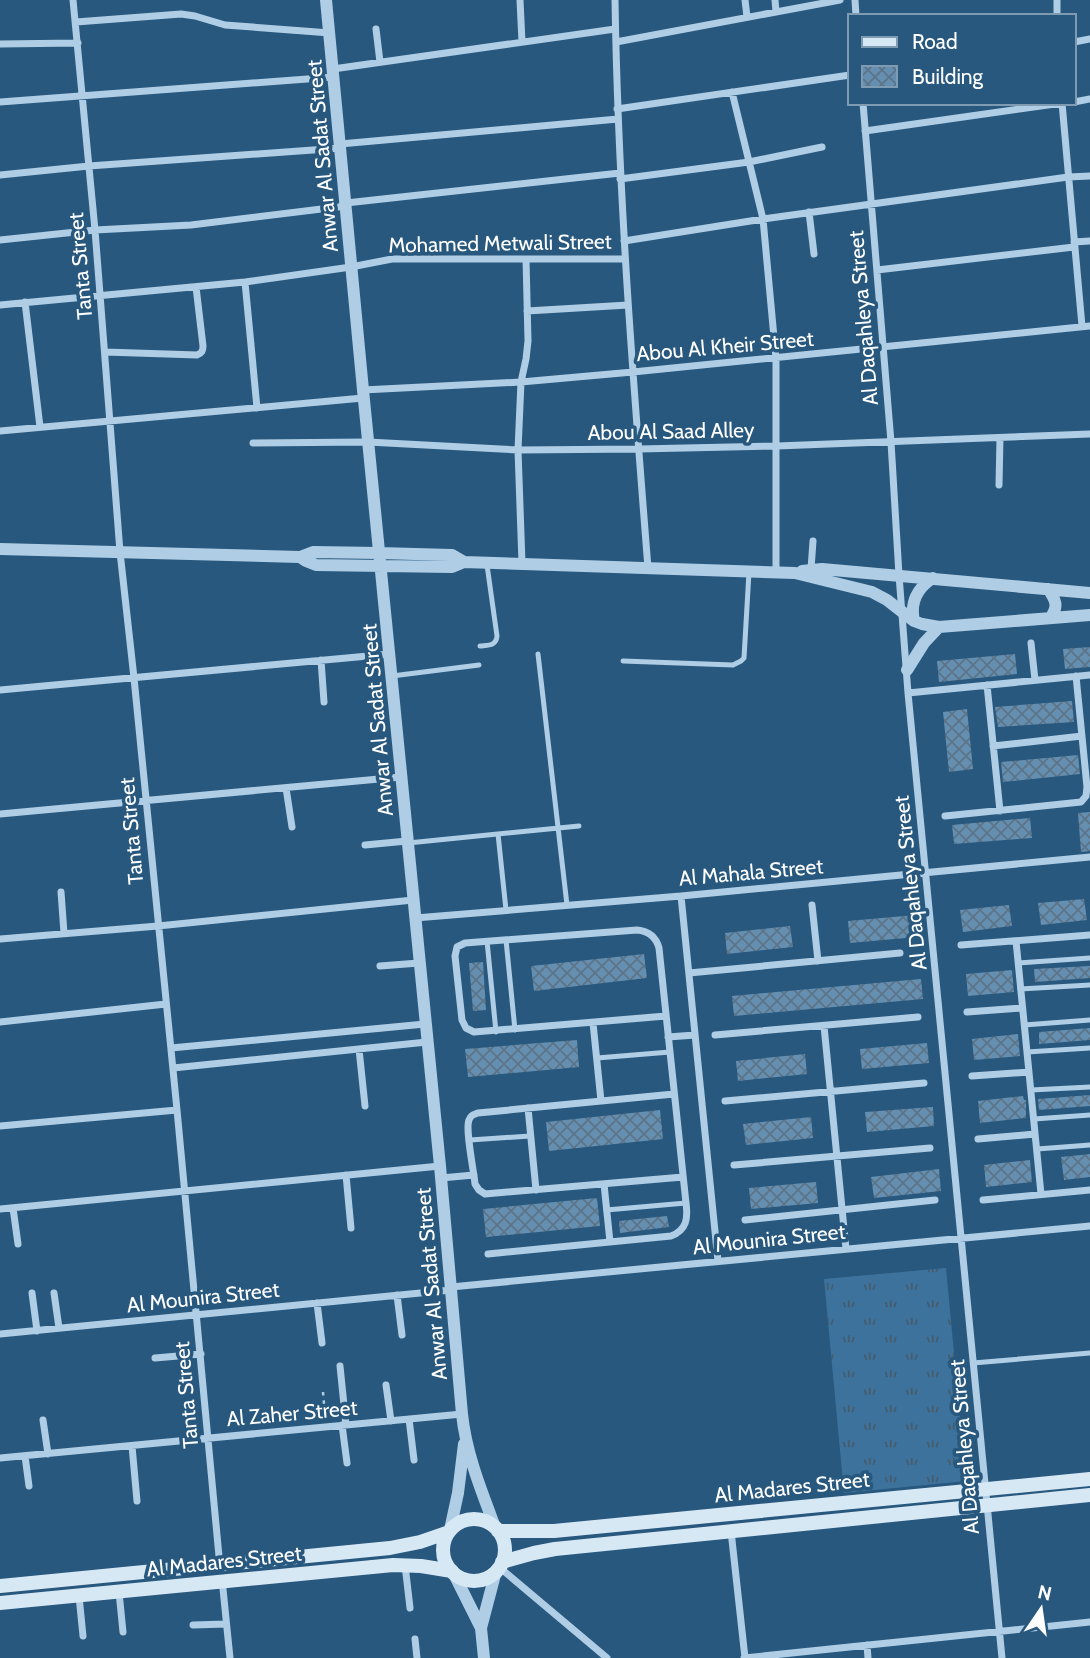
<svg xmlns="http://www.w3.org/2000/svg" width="1090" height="1658" viewBox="0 0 1090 1658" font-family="Cabin,sans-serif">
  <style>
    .grass { fill: url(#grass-tufts) }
    .building { fill: url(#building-cross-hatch) }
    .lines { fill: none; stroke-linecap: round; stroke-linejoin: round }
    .path { stroke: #afcde5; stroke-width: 2.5; stroke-dasharray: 3.5 5; stroke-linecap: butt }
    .service { stroke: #afcde5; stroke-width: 5 }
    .minor { stroke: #afcde5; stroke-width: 7 }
    .tertiary { stroke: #afcde5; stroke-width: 12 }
    .secondary { stroke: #d7e8f5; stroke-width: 14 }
    .labels { text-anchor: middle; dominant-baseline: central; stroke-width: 7; stroke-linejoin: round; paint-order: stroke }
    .street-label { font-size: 21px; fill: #fff; stroke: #28587e }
  </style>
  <defs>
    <pattern id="grass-tufts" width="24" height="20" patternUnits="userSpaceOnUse" patternTransform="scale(1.75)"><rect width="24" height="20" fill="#3c729b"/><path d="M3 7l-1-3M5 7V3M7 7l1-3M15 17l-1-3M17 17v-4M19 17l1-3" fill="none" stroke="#465b6c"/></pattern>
    <pattern id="building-cross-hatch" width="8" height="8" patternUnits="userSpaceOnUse" patternTransform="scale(1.75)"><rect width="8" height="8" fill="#658fb0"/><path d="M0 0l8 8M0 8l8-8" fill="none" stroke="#5b7488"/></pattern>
  </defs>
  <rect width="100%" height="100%" fill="#28587e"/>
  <path class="grass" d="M946,1268L966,1481L844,1493L824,1279Z"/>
  <path class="building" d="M1090,647V667L1065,669L1063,649Z
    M1015,654L1017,674L939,682L937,661Z
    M1072,701L1074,722L998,727L995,707Z
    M967,709L973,769L949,772L943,712Z
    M1078,755L1080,774L1003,782L1001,762Z
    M1090,812V851L1081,852L1078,813Z
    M1030,818L1032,838L954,844L952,825Z
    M1084,899L1087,920L1041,925L1038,903Z
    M1009,905L1012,926L963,932L960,910Z
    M915,915L917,937L850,943L848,921Z
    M790,926L793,947L727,954L725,933Z
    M644,954L647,978L534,991L531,966Z
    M483,962L486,1010L473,1011L469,963Z
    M1090,966V978L1035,982L1034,969Z
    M1012,970L1014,992L968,996L966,974Z
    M921,979L923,999L734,1016L732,996Z
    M1090,1028V1040L1039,1044V1032Z
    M1018,1034L1020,1056L974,1060L972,1039Z
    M577,1040L579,1067L468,1077L465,1049Z
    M927,1043L929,1063L862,1069L860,1049Z
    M805,1054L807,1074L738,1081L736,1061Z
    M1090,1095V1106L1039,1110L1038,1099Z
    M1023,1096L1024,1100H1026V1118L980,1123L978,1101Z
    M933,1107L934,1126L867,1132L865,1112Z
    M660,1110L663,1139L549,1151L546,1122Z
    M811,1117L813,1138L746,1145L743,1124Z
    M1090,1154V1177L1064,1180L1061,1157Z
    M1030,1160L1032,1182L986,1187L984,1165Z
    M939,1169L941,1191L874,1198L871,1177Z
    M816,1182L818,1203L751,1209L749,1188Z
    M597,1198L600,1226L486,1237L483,1209Z
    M667,1216L669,1227L620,1233L619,1221Z"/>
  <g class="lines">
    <path class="path" d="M323,1392L325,1416"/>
    <path class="service" d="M480,646C489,645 496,646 497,636L487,565
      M538,654L567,905
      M623,661L733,665L741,661L744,658L749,572
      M392,676L479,665
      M498,834L506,910
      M408,843L579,826
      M506,940L515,1030
      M487,941L496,1032
      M1018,963L1090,958
      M1020,989L1090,985
      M1024,1025L1090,1020
      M1027,1052L1090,1048
      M597,1058L670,1052
      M1031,1090L1090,1087
      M1034,1119L1090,1115
      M470,1140L530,1136
      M1037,1149L1090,1145
      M606,1210L686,1203
      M973,1363L1090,1353"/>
    <path class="minor" d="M73,0L95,230L120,552L134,678L177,1110L220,1567
      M520,0L522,42
      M615,0C618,190 633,379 648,568
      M745,0L747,17
      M775,0L776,12
      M855,0L856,16
      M1057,0V16
      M76,22L181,14L195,16L225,25L330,33
      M376,29L380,62
      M616,42L840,0
      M1074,42L1090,39
      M0,44L78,43
      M333,69L615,29
      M732,92L763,219L776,359V572
      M0,102L334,77
      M1074,102L1090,99
      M863,103L891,442L899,575L908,693L1002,1658
      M1062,103L1082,326
      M617,109L850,75
      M865,131L1062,103
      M340,144L618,119
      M0,175L89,166L341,148
      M620,179L749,162L822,147
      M346,203L620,173
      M809,212L814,254
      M0,240L95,230L191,225L346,206
      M624,241L763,219L1068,177L1090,176
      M1074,242L1090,241
      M877,270L1074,247
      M245,282L257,408
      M25,302L40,427
      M0,305L245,282L351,267L392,259H625
      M527,311L628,305
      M105,352L197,355C202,353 203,351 203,346L196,287
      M363,390L521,382L633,372L1090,326
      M0,431L363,398
      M253,443L368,442L518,450L639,449L777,446L1090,434
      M999,485L1000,438
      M522,563L518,450L521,382L526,359L528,341L526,259
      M811,569L813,541
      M1031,643L1035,680
      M321,660L324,702
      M987,685L1000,811
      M0,690L390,654
      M908,693L1090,675
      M993,746L1082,736
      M286,788L292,827
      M0,814L401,777
      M945,816L1081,802L1086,796L1087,787L1076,676
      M365,845L407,841
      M61,892L64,933
      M681,896L718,1261
      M812,905L818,961
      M415,918L681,896L1090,857
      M0,939L158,926L413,900
      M1016,941L1041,1194
      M961,945L1090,935
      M380,966L419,963
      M689,973L900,953
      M967,1012L1022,1008
      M0,1022L166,1004
      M593,1023L601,1101
      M824,1026L846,1249
      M715,1035L918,1017
      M668,1037L695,1035
      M171,1048L425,1024
      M359,1049L365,1106
      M173,1068L427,1042
      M972,1076L1029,1072
      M674,1094L478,1113C473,1115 471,1115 469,1120C465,1129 474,1172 475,1184L479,1190L485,1194L683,1177
      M725,1101L924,1083
      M528,1108L536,1190
      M0,1126L177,1110
      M978,1139L1035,1134
      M734,1165L930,1148
      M346,1175L351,1228
      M441,1178L474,1175
      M604,1184L610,1242
      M983,1200L1090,1190
      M13,1208L18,1244
      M0,1209L440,1166
      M745,1220L935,1200
      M488,1254L671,1236C687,1230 688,1218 686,1203L659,948C656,937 648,931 637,930L465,943L457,947L455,956L462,1020L466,1028L474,1032L666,1016
      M451,1287L1090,1226
      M32,1293L37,1331
      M54,1293L59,1328
      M397,1295L402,1335
      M317,1303L322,1343
      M0,1334L451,1290
      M155,1358L201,1354
      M340,1366L346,1425
      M386,1385L391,1421
      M409,1419L414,1460
      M43,1420L48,1454
      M342,1425L347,1463
      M132,1446L137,1501
      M25,1456L29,1486
      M0,1458L462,1414
      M731,1531L745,1658
      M405,1565L410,1608
      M499,1567L607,1658
      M222,1579L230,1658
      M119,1592L123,1632
      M79,1596L83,1636
      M193,1625L226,1624
      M415,1639L417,1658
      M867,1645L868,1658
      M744,1658L1090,1622"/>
    <path class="tertiary" d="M326,0L363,390L440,1166L462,1414C466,1453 481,1490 495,1527
      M0,549L300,557L313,552L379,553L452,555L464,562L795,573L872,592L887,600L914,621L922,624L939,627L1090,615
      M300,557L306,561L316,565L452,567L464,562
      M802,571L822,569L1090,593
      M1048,589C1056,600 1059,607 1050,618
      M914,621C910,603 917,588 933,578
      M907,670L924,643L939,627
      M450,1530L458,1493L464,1444
      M453,1572L481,1628
      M484,1658L481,1628L496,1571"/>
    <path class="secondary" d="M443 1550a31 31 0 1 1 62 0a31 31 0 1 1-62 0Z
      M498,1531H554L1090,1479
      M502,1562L534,1553L555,1549L1090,1495
      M0,1586L390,1548L420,1542L449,1532
      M0,1603L393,1565L421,1566L452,1571"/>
  </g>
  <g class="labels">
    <g class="street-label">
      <text transform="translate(322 156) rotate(-95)">Anwar Al Sadat Street</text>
      <text transform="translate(500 243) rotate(-1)">Mohamed Metwali Street</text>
      <text transform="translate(80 266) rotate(-95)">Tanta Street</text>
      <text transform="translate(863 318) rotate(-95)">Al Daqahleya Street</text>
      <text transform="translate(725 346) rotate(-5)">Abou Al Kheir Street</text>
      <text transform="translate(671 431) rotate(-1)">Abou Al Saad Alley</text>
      <text transform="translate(377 720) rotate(-95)">Anwar Al Sadat Street</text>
      <text transform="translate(131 831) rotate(-95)">Tanta Street</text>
      <text transform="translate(751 872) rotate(-5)">Al Mahala Street</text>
      <text transform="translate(910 883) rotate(-96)">Al Daqahleya Street</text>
      <text transform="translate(769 1239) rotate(-6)">Al Mounira Street</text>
      <text transform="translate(431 1284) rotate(-95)">Anwar Al Sadat Street</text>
      <text transform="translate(203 1297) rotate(-6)">Al Mounira Street</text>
      <text transform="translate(186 1395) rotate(-95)">Tanta Street</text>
      <text transform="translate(292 1413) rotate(-5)">Al Zaher Street</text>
      <text transform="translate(964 1447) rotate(-95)">Al Daqahleya Street</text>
      <text transform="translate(792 1487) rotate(-6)">Al Madares Street</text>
      <text transform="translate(224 1561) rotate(-6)">Al Madares Street</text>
    </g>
  </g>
  <rect x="848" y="14" width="228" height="91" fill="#28587e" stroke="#7e9bb2" stroke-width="2"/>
  <rect x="862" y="37" width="35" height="10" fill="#d7e8f5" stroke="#7e9bb2" stroke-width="2"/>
  <text x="912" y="49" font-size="21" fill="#ffffff">Road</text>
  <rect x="862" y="66" width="35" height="21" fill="url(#building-cross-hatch)" stroke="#7e9bb2" stroke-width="2"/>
  <text x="912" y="84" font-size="21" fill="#ffffff">Building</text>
  <g transform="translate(1041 1609) rotate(13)" stroke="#28587e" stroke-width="5" paint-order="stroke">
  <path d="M0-5L12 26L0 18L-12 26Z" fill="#ffffff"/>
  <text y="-10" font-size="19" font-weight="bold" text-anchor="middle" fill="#ffffff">N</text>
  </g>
</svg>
